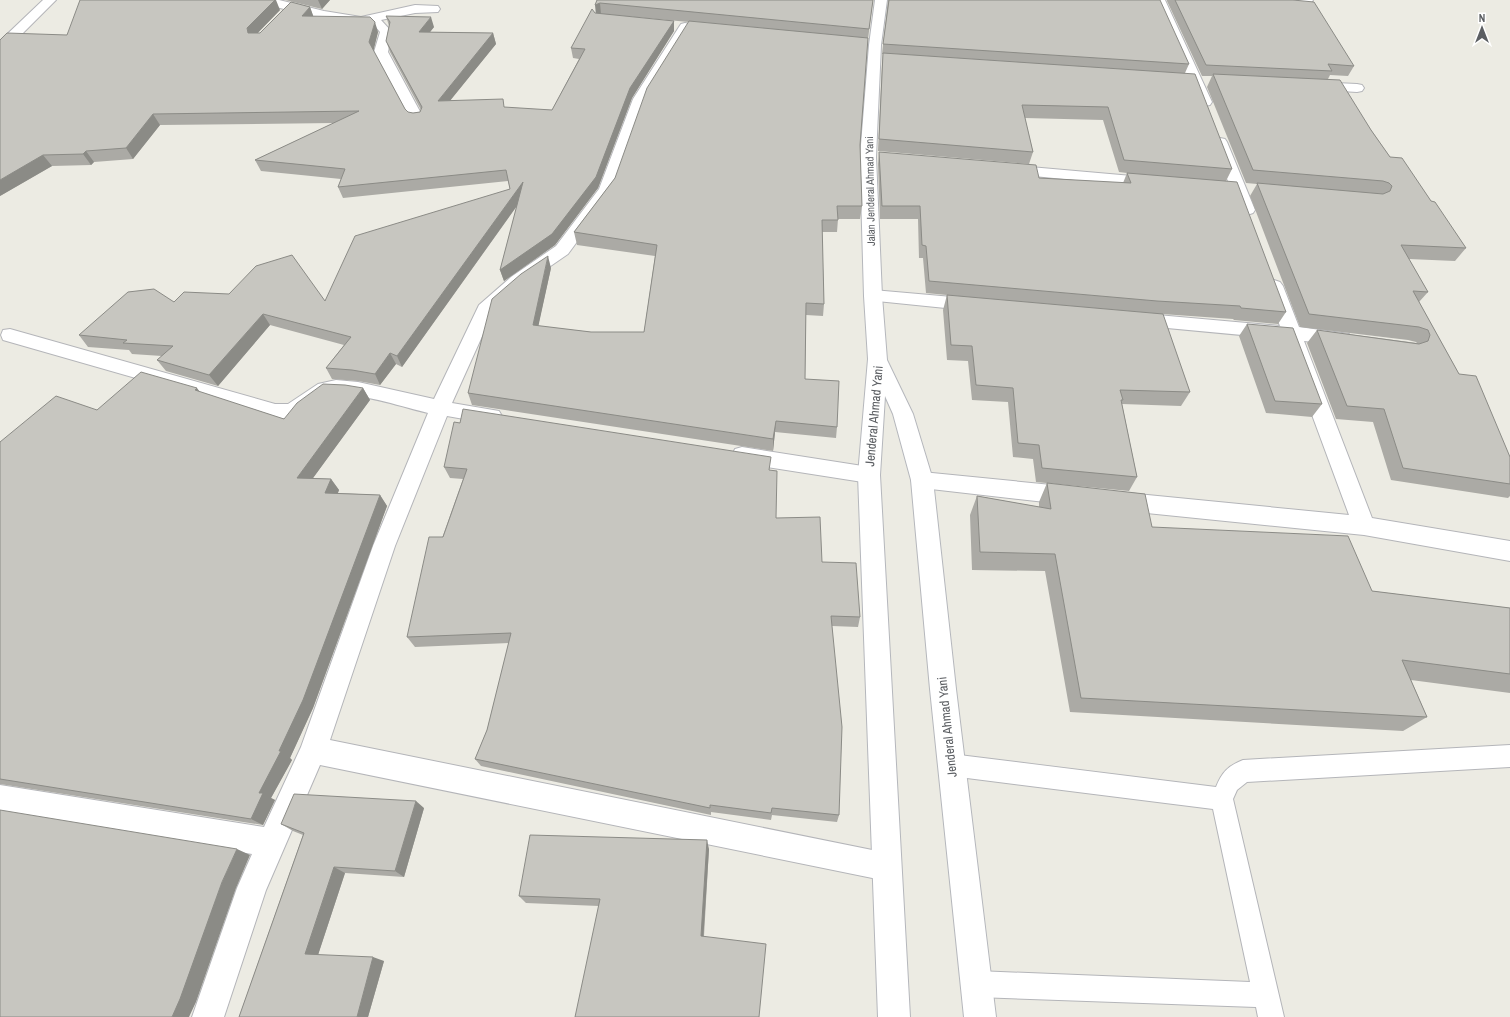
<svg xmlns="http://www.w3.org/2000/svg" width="1510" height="1017" viewBox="0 0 1510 1017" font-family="'Archivo Narrow',sans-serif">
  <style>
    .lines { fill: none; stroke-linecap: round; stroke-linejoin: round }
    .lane-casing { stroke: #b4b5b9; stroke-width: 2 }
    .street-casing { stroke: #b4b5b9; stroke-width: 2 }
    .secondary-casing { stroke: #b5b7bc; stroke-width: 2 }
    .lane { fill: #fff; fill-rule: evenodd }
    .street { fill: #fff; fill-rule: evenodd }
    .secondary { fill: #fff; fill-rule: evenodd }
    .wall { fill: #abaaa5 }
    .shaded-wall { fill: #8b8b86 }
    .building { fill: #c7c6c0; stroke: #8b8b86 }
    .labels { text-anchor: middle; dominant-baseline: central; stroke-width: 3; stroke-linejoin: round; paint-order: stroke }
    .far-street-label { font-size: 11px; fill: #5b5e62; stroke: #fff }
    .street-label { font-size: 13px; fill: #5b5e62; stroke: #fff }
  </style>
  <rect width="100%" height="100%" fill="#ecebe3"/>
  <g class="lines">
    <defs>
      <path id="lane" d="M1510,745V767L1247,782L1237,790L1233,799L1284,1017H1258L1256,1007L977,997L968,993L964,984L968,975L977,971L1250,982L1213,809L951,776L943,773L940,765L943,757L951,754L1216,787C1222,772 1228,766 1243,760Z"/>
      <path id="street" d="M43,0H56L5,51L0,52V41Z
        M258,0H279L324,11L361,17L415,5L438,6L440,9L438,12L415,13L381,20L392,32L388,52L424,119L422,122L417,123L412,122L410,119L374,52L380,32L375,26L324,19L260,3Z
        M1153,0H1165L1212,102L1210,105L1205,106L1200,105L1198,102Z
        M1297,0H1313L1311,3H1299Z
        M685,23L689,24L691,27L647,99L615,190L568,254L523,285L493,312L452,403L499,411L502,416L499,421L492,424L447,416L395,546L330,740L887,853L897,857L901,867L897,877L887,881L320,765L266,890L224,1017H192L237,888L252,854L0,813V785L264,827L301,747L373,546L428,413C403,407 354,391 330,395L299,417L292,419L275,418L3,340L1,335L3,330L10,329L275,404H288L318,384L336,380L358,382L434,399L479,305L511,277L556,246L599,189L633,99L679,27L681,24Z
        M1314,82L1357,84L1362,85L1364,88L1362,91L1357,92L1309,89L1307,86L1309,83Z
        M1220,138L1225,139L1227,142L1255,210L1253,213L1247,215L1241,213L1239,210L1213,142L1215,139Z
        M1008,165L1155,178L1161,180L1163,183L1161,186L1155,188L1003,173L1000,170L1003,167Z
        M1274,280L1280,282L1283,286L1299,327L1342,333L1349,334L1351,339L1349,344L1342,345L1304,341L1372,518L1510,541V561L1364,535L1117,510L1109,507L1106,501L1109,495L1117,492L1349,515L1284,339L1135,325L1129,323L1126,319L1129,315L1135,313L1280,326L1265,286L1268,282Z
        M873,290L975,299L981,301L984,305L981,309L975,311L867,300L864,296L867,292Z
        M742,447L869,467L877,469L880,475L877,481L869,483L742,463L735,461L732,455L735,449Z
        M922,472L1072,487L1080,490L1083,496L1080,502L1072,505L922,488L914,486L911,480L914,474Z"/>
      <path id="secondary" d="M875,0H887L881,45L876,157L882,296L887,360L913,414L933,480L956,689L996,1017H964L930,689L911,480L893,414L885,396L880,475L910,1017H878L858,475L868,359L864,296L860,157L869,45Z"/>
    </defs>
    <use href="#lane" class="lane-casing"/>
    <use href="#street" class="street-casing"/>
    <use href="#secondary" class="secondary-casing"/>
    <use href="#lane" class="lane"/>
    <use href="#street" class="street"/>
    <use href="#secondary" class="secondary"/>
  </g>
  <path class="wall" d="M285,0H330L322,9Z
    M597,0H873L868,39L860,145L862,206L860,219H838L837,232H822L824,304L823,316L806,315L805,379L837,427L836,438L775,432L773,451L472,405L468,393L551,268L538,326L591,332H644L655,256L577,245L574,232L615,178L689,22L601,14L674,21V31L632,98L598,188L555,245L504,281L500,270L517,206L402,367L396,364L380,385L358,381L332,379L326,368L344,345L270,325L218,386L166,371L157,360L162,356L132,354L129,350L88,347L79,335L174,302L325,301L510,189L508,181L343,198L338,187L341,179L261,171L255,160L334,123L160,125L133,159L94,162L91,165L52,166L0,196L67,35L280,10L257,33H260L310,7L313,16L378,32L373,50L405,109L408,112L413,113L420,112L421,110L390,52L386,41L389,26L386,16L434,27L430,32L493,33L496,44L450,100L505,108L552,110L579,59L573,58L571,48L596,13Z
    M888,0L1189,64L1185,73L1232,169L1226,181L1286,312L1278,324L1234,320L1233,319L1162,314L1190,392L1181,406L1122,404L1137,477L1129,491L1036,482L1033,459L1013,457L1008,402L972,400L968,361L947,360L943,310L947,295L926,293L923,258H919L918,219H880L878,164L879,152L1039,178L1123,183L1127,173L1119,172L1103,120L1025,118L1033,152L1029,164L878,151L882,65L883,54H882Z
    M1167,0H1293L1354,66L1348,76L1330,75L1328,79L1371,130L1390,157L1431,201L1466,248L1455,261L1409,259L1428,292L1419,302L1459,374L1510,457V496L1508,498L1391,480L1373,422L1336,419L1307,343L1317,330L1417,343L1416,342L1408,340L1300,327L1250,196L1257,184L1246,183L1207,87L1212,76H1202L1167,1Z
    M1247,324L1322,404L1312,417L1266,413L1239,336Z
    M363,388L370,400L313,478L331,479L339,490L338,493L380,495L387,506L313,708L290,758L292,760L271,798L275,800L263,825L0,784V442L97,410L200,392L284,419Z
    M444,467L770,470L776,518L822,562L860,617L858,627L832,626L839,815L837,822L772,815L771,820L711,812V815L481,766L475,759L487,730L509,643L415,647L407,637L463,479L450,478Z
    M1047,483L1152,527L1372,591L1510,608V693L1411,680L1427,717L1403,731L1070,712L1045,571L972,570L970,515L977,496L1039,507V502Z
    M424,808L404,877L345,873L318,955L384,961L368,1017H239L303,835L293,831L281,824Z
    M709,849L704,936L759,1017L599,906L526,903L519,896Z"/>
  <path class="shaded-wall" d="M275,0H276L280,10L252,39L248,33L247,28Z
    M318,0H330L322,9Z
    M600,3L601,14L596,15L595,5Z
    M310,7L314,18L302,16Z
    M431,17L434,27L422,42L419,32Z
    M674,21V31L632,98L598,188L555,245L504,281L500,270L630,88Z
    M375,22L378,32L373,53L369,42Z
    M493,33L496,44L441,112L438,101Z
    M153,114L160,125L133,159L126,148Z
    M86,151L94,162L91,165L83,154Z
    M43,155L52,166L0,196V180Z
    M523,182L526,193L402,367L397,356Z
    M548,256L551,268L536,337L533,325Z
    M263,314L270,325L218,386L209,375Z
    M390,353L396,364L380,385L375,374Z
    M197,388L206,400L195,390Z
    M363,388L370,400L305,489L297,478Z
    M776,421L775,432L773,451V439Z
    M331,479L339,490L333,504L325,493Z
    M380,495L387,506L313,708L290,758L292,760L271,798L275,800L263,825L251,819L259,793L279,751Z
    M416,801L424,808L404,877L395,871Z
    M707,840L709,849L703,942L701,936Z
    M237,849L250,855L236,888L196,1002L189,1017H172L222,882Z
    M334,867L345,873L317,958L305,954Z
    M373,957L384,961L368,1017H357Z"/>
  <path class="building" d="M80,0H275L247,28L248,33H260L291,2L310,7L302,16L370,17L375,22L369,42L405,109L408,112L413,113L420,112L422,107L386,41L390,22L386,16L431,17L419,32L493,33L438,101L503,99L504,107L552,110L585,49L571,48L592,9L595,13L674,21L630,88L596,177L552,234L500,270L523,182L397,356L390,353L375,374L352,370L326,368L351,337L263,314L209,375L157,360L173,346L123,343L127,340L79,335L128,292L154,289L174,302L184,292L229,294L256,266L292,255L325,301L355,236L510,189L506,170L338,187L345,169L255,160L359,111L153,114L126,148L86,151L83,154L43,155L0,180V40L7,33L67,35Z
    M597,0H873L869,29L600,3L595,5Z
    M889,0H1160L1189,64L883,44Z
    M1175,0H1293L1314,2L1354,66L1328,64L1332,71L1206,65Z
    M689,21L868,38L860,145L862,206H837L838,220H822L824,304L806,303L805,379L839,381L837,427L776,421L773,439L468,393L492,299L521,274L548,256L533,325L591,332H644L657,245L574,232L615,178L647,88Z
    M883,53L1195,74L1232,169L1124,160L1108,107L1022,105L1033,152L879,139Z
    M1213,74L1340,80L1371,130L1390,157L1402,158L1431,201L1435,202L1466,248L1401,245L1428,292L1413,291L1459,374L1476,376L1510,457V484L1403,468L1384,409L1347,406L1317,330L1419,344L1428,341L1430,335L1428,330L1419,327L1309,314L1257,183L1383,194L1390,191L1392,186L1389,183L1383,181L1253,170Z
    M879,152L1036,165L1039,178L1131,183L1127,173L1237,182L1286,312L1241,308L1240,306L1157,301L929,281L926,246L922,245L920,206H882Z
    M947,295L1163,314L1190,392L1120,390L1123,400H1121L1137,477L1042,468L1039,445L1018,443L1013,388L976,385L972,346L951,345Z
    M1247,324L1293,328L1322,404L1275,401Z
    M141,372L197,388L195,390L284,419L297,403L323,384L345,385L363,388L297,478L331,479L325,493L380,495L303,700L279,751H281L259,793H263L251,819L0,779V442L56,396L97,410Z
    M463,409L771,457L769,470L777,471L776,518L820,517L822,562L856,563L860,617L831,616L842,727L839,815L772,808L771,813L710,805V808L475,759L487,730L511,633L407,637L429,537H443L467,469L444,467L454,422L460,423Z
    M1047,483L1145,494L1152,527L1348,536L1372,591L1510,608V674L1402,660L1427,717L1081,698L1055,554L980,552L977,496L1051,509Z
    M294,794L416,801L395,871L334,867L305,954L373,957L357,1017H239L304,833L281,824Z
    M0,810L237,849L222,882L180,999L172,1017H0Z
    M530,835L707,840L701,936L766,944L759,1017H575L600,899L519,896Z"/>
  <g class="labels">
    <g class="far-street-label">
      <text transform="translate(870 191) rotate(-91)">Jalan Jenderal Ahmad Yani</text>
    </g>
    <g class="street-label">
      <text transform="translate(874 416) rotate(-85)">Jenderal Ahmad Yani</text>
      <text transform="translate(947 727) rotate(-96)">Jenderal Ahmad Yani</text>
    </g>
  </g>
  <g transform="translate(1482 28)" stroke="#ffffff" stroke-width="3" paint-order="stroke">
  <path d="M0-3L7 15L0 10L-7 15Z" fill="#5b5e62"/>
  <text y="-6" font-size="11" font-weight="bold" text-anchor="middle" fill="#5b5e62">N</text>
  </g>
</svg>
